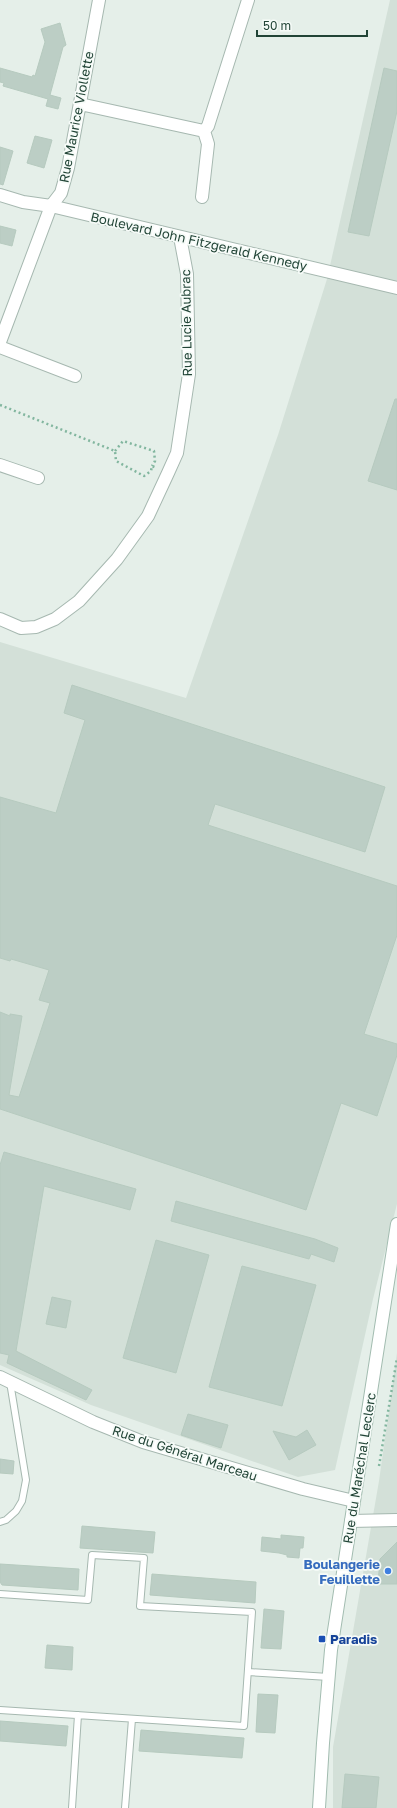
<svg xmlns="http://www.w3.org/2000/svg" width="397" height="1808" viewBox="0 0 397 1808" font-family="'Golos Text',sans-serif">
  <style>
    .built { fill: #d3e0d8 }
    .building { fill: #bccec5; stroke: #b6cabf }
    .lines { fill: none; stroke-linecap: round; stroke-linejoin: round }
    .lane-casing { stroke: #a6b8b0; stroke-width: 8 }
    .street-casing { stroke: #a6b8b0; stroke-width: 14 }
    .secondary-casing { stroke: #a2bcb0; stroke-width: 14 }
    .path { stroke: #82b69f; stroke-width: 2.5; stroke-dasharray: 2 3; stroke-linecap: butt }
    .lane { stroke: #fff; stroke-width: 6 }
    .street { stroke: #fff; stroke-width: 12 }
    .secondary { stroke: #fff; stroke-width: 12 }
    .shop-dot { fill: #3f7fe0; stroke: #f6fbf8; stroke-width: 1.5 }
    .transit-dot { fill: #1a4fb4; stroke: #f6fbf8; stroke-width: 1.5 }
    .labels { text-anchor: middle; dominant-baseline: central; stroke-width: 3.5; stroke-linejoin: round; paint-order: stroke }
    .street-label { font-size: 13px; fill: #214436; stroke: #f6fbf8 }
    .shop-label { font-size: 13px; font-weight: bold; fill: #366cbe; stroke: #f6fbf8; text-anchor: end }
    .transit-label { font-size: 13px; font-weight: bold; fill: #164399; stroke: #f6fbf8; text-anchor: start }
  </style>
  <rect width="100%" height="100%" fill="#e5efe9"/>
  <path class="built" d="M390,0H397V1204L373,1299L335,1470L298,1477L91,1405L0,1365V642L186,698L278,435L327,279Z
    M397,1353V1808H333V1747L379,1481Z"/>
  <path class="building" d="M60,23L66,45L63,47L50,95L61,98L58,109L46,106L48,99L3,86L4,83L0,82V68L32,77L33,75L35,76L45,42L41,29Z
    M384,68L397,71V111L369,236L348,232Z
    M35,136L52,140L44,168L27,163Z
    M0,147L13,151L3,185L0,184Z
    M0,226L16,230L12,246L0,243Z
    M395,399H397V490L368,481Z
    M72,685L385,787L365,852L215,804L208,825L397,886V935L364,1034L397,1044V1055L377,1116L341,1103L306,1210L0,1109V1012L10,1016V1014L22,1016L9,1095L19,1097L50,1003L39,1000L49,970L11,959L10,961L0,958V797L56,813L85,720L64,713Z
    M4,1152L136,1189L130,1210L44,1186L16,1351L92,1390L86,1400L7,1363L9,1355L0,1353V1165Z
    M176,1201L315,1239L338,1248L334,1262L311,1254L309,1259L171,1221Z
    M156,1240L209,1255L176,1373L123,1358Z
    M242,1266L316,1285L282,1406L209,1387Z
    M52,1297L71,1301L66,1328L46,1324Z
    M188,1414L228,1425L221,1448L181,1435Z
    M307,1430L316,1445L289,1460L273,1431L296,1437Z
    M0,1459L14,1461L13,1474L0,1473Z
    M82,1526L155,1532L153,1553L80,1548Z
    M281,1535L304,1537L303,1548H300L299,1558L287,1557V1555L279,1553L261,1551L262,1537L281,1539Z
    M397,1542V1584H378L380,1559Z
    M0,1564L79,1569L78,1590L2,1585L0,1582Z
    M152,1574L256,1582L255,1603L150,1595Z
    M264,1609L284,1611L281,1649L261,1648Z
    M47,1645L73,1647L72,1670L45,1668Z
    M258,1694L278,1695L275,1733L256,1732Z
    M0,1721L68,1726L66,1746L0,1741Z
    M141,1730L244,1738L242,1758L139,1751Z
    M345,1774L379,1777L376,1808H342Z"/>
  <g class="lines">
    <defs>
      <path id="lane" d="M0,1522L6,1520L16,1511L22,1501L26,1480L10,1382
        M0,1594L88,1600L92,1555L144,1558L140,1606L252,1612L244,1726L0,1710
        M248,1672L329,1677
        M72,1808L78,1715
        M125,1808L132,1719"/>
      <path id="street" d="M80,104L204,131L208,126L248,0
        M0,195L23,202L51,206L397,288
        M202,197L208,144L204,131
        M0,342L51,206L61,193L68,168L99,0
        M0,347L75,376
        M0,465L38,478
        M0,619L21,628L36,627L55,619L79,601L117,559L148,516L168,473L177,453L189,374L187,274L180,237
        M0,1377L93,1422L143,1442L303,1489L354,1501
        M351,1521L397,1520"/>
      <path id="secondary" d="M319,1808L323,1743L331,1650L397,1224"/>
    </defs>
    <use href="#lane" class="lane-casing"/>
    <use href="#street" class="street-casing"/>
    <use href="#secondary" class="secondary-casing"/>
    <path class="path" d="M0,405L115,451L116,461L144,476L151,471L152,466L157,468
      M115,451L123,441L154,451L155,461L152,466
      M379,1466L397,1358"/>
    <use href="#lane" class="lane"/>
    <use href="#street" class="street"/>
    <use href="#secondary" class="secondary"/>
  </g>
  <circle class="shop-dot" cx="388" cy="1571" r="4"/>
  <rect class="transit-dot" x="318" y="1635" width="8" height="8" rx="2"/>
  <g class="labels">
    <g class="street-label">
      <text transform="translate(76 117) rotate(-79)">Rue Maurice Viollette</text>
      <text transform="translate(199 241) rotate(13)">Boulevard John Fitzgerald Kennedy</text>
      <text transform="translate(186 323) rotate(-91)">Rue Lucie Aubrac</text>
      <text transform="translate(185 1453) rotate(18)">Rue du Général Marceau</text>
      <text transform="translate(359 1468) rotate(-81)">Rue du Maréchal Leclerc</text>
    </g>
    <g class="shop-label">
      <text x="380" y="1564">Boulangerie<tspan x="380" dy="15">Feuillette</tspan></text>
    </g>
    <g class="transit-label">
      <text x="330" y="1639">Paradis</text>
    </g>
  </g>
  <path d="M257 30v6h110v-6" fill="none" stroke="#214436" stroke-width="2"/>
  <text x="263" y="30" font-size="12" fill="#214436" stroke="#f6fbf8" stroke-width="3" paint-order="stroke">50 m</text>
</svg>
